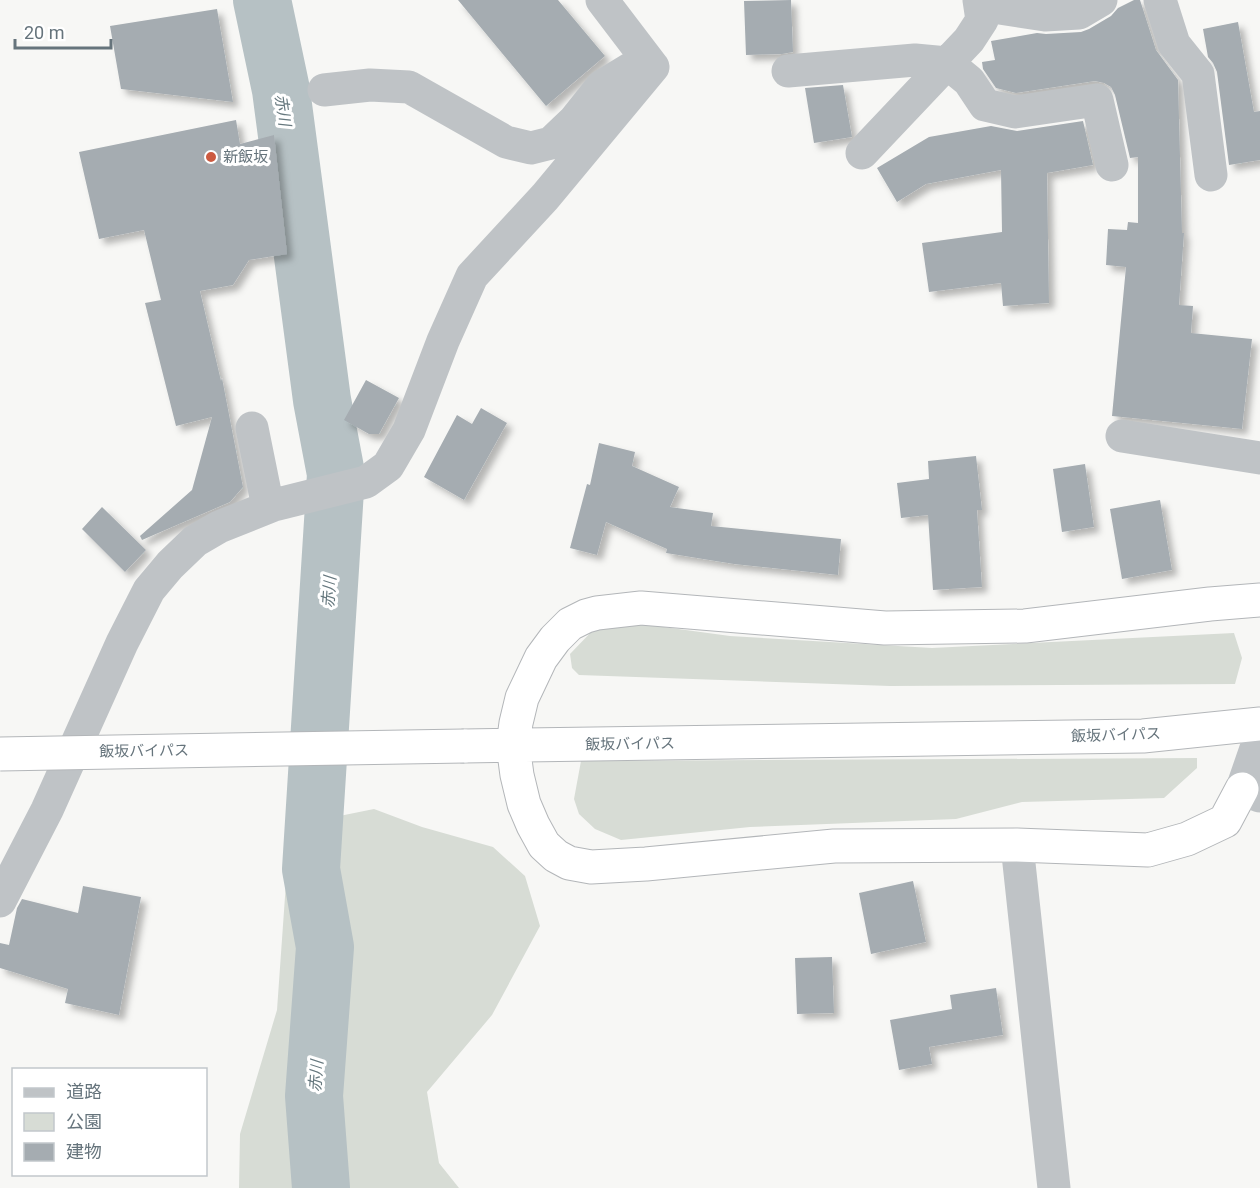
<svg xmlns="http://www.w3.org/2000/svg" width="1260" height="1188" viewBox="0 0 1260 1188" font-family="Roboto,'Noto Sans JP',sans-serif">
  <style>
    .green { fill: #d7dcd5 }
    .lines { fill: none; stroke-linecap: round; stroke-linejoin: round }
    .river { stroke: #b6c1c4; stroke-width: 58 }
    .building { fill: #a5acb1; filter: url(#shadow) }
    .highway-casing { stroke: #b3b6b9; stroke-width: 35 }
    .minor { stroke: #bfc3c6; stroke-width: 33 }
    .highway { stroke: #fff; stroke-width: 33 }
    .highway-bridge-casing { stroke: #b3b6b9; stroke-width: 35; stroke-linecap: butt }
    .highway-bridge { stroke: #fff; stroke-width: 33 }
    .poi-dot { fill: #cc5a40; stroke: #fff; stroke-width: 2 }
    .labels { text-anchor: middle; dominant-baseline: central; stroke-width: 6; stroke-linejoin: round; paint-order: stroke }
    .poi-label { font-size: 15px; fill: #66747c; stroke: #fff; text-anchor: start }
    .street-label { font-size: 15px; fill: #66747c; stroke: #fff }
    .water-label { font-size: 16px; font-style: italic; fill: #66787e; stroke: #fff }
  </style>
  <defs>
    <filter id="shadow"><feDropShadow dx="5.5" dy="5.5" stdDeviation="3" flood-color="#0004"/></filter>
  </defs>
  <rect width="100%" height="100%" fill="#f7f7f5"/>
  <path class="green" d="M634,623L730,636L932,648L1234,633L1242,658L1235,684L890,686L579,675L572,668L570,654L595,628Z
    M1197,758V768L1164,798L1022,802L956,819L750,827L621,840L595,829L579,814L574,799L581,761Z
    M374,809L422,827L493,847L525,876L540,926L492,1015L427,1092L439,1163L459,1188H239L240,1134L277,1010L290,826Z"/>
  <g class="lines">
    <path class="river" d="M262,0L281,90L322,400L336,474L311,869L325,947L314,1096L321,1188"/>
  </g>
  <path class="building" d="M458,0H558L605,56L546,106Z
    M791,0L793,52L782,54L746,55L744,1Z
    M1134,0H1140L1156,50L1178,80L1182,233H1184L1179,305L1193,306L1191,333L1252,339L1242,429L1112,416L1126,267L1106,265L1108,229L1127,230L1128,222L1138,223V157L1130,158L1115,95L1111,87L1104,83L1095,81L1016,93L996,88L983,69L982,62L995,60L991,41L1037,33L1046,34L1081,32L1089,29L1111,16L1118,8Z
    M217,9L233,102L121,89L110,26Z
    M1238,22L1254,112L1260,111V160L1229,165L1217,72L1213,63L1208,57L1203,29Z
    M843,85L852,137L814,143L805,88Z
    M236,120L240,144L274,135L287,254L249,260L233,285L200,291L221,381L222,378L243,487L230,502L142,540L140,536L192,490L212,417L176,426L145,303L161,300L144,230L99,239L79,152Z
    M1083,121L1093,165L1047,173L1049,303L1003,306L1001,283L929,292L922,243L1002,232L1001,170L926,184L897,202L877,168L929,137L991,126L1017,131Z
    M366,380L399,398L379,434H369L344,420Z
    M481,408L507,423L464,500L424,477L457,415L472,424Z
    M599,443L635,452L632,466L679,487L670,507L713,513L711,526L841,539L838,575L734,564L666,553L667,549L606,522L597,555L570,548L587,484L590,485Z
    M976,456L982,510H977L982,587L933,590L928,515L901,518L897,483L929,479L928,461Z
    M1085,464L1094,527L1062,532L1053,469Z
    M1160,500L1172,570L1122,579L1110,509Z
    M102,507L146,550L125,572L82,529Z
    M913,881L926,942L871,954L859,893Z
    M83,886L141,897L119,1015L65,1003L68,989L0,968V943L9,945L17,908L22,899L78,913Z
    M832,957L834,1013L797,1014L795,958Z
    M996,988L1003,1035L929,1047L932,1064L899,1070L890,1020L952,1009L950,995Z"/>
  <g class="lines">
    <defs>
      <path id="highway" d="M464,746L1143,736L1260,724
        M1242,789L1225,821L1187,839L1148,850L1017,845L834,846L646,864L591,867L569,863L556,856L544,845L533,825L524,804L517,775L513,745L516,723L522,698L541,658L555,639L570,624L586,616L597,613L641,608L885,628L1025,626L1210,604L1260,600"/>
    </defs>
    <use href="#highway" class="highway-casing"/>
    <path class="minor" d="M1160,0L1174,44L1198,74L1211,175
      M980,5L1045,15L1079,13L1101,0
      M788,71L915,60L947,63L969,81L985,105L1015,112L1097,100L1112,165
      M324,90L370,85L409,87L506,142L531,148L551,143L574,121L602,86L630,69L653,67L602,0
      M862,153L969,40L982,20L979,0
      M252,428L268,507
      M1122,436L1260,458
      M1260,737L1242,789L1260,796
      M1017,845L1054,1188
      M0,901L47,810L122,643L149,590L170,565L195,541L219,527L274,505L366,482L388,466L409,430L443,341L472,276L545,197L653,67"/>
    <use href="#highway" class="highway"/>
    <defs>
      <path id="highway-bridge" d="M0,754L464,746"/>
    </defs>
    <use href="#highway-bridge" class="highway-bridge-casing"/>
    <use href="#highway-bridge" class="highway-bridge"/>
  </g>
  <circle class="poi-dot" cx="211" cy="157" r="6"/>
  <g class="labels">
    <g class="poi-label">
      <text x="223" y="157">新飯坂</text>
    </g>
    <g class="street-label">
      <text transform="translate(1116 735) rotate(-2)">飯坂バイパス</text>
      <text transform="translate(630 744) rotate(-1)">飯坂バイパス</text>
      <text transform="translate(144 751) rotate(-1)">飯坂バイパス</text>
    </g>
    <g class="water-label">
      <text transform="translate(283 110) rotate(82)">赤川</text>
      <text transform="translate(329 592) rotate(-86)">赤川</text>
      <text transform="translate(316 1076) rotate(-86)">赤川</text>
    </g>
  </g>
  <rect x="12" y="1068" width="195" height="108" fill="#ffffff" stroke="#c2c7cb" stroke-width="1.5"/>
  <rect x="24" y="1088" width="30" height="9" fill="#bfc3c6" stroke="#c2c7cb" stroke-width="1.5"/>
  <text x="66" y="1098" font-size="18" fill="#66747c">道路</text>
  <rect x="24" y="1113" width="30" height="18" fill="#d7dcd5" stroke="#c2c7cb" stroke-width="1.5"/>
  <text x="66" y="1128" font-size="18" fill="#66747c">公園</text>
  <rect x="24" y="1143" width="30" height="18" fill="#a5acb1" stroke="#c2c7cb" stroke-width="1.5"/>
  <text x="66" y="1158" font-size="18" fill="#66747c">建物</text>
  <path d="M15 39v9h96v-9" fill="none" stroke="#66747c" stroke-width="3"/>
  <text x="24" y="39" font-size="18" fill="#66747c" stroke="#ffffff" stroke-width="4.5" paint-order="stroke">20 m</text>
</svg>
